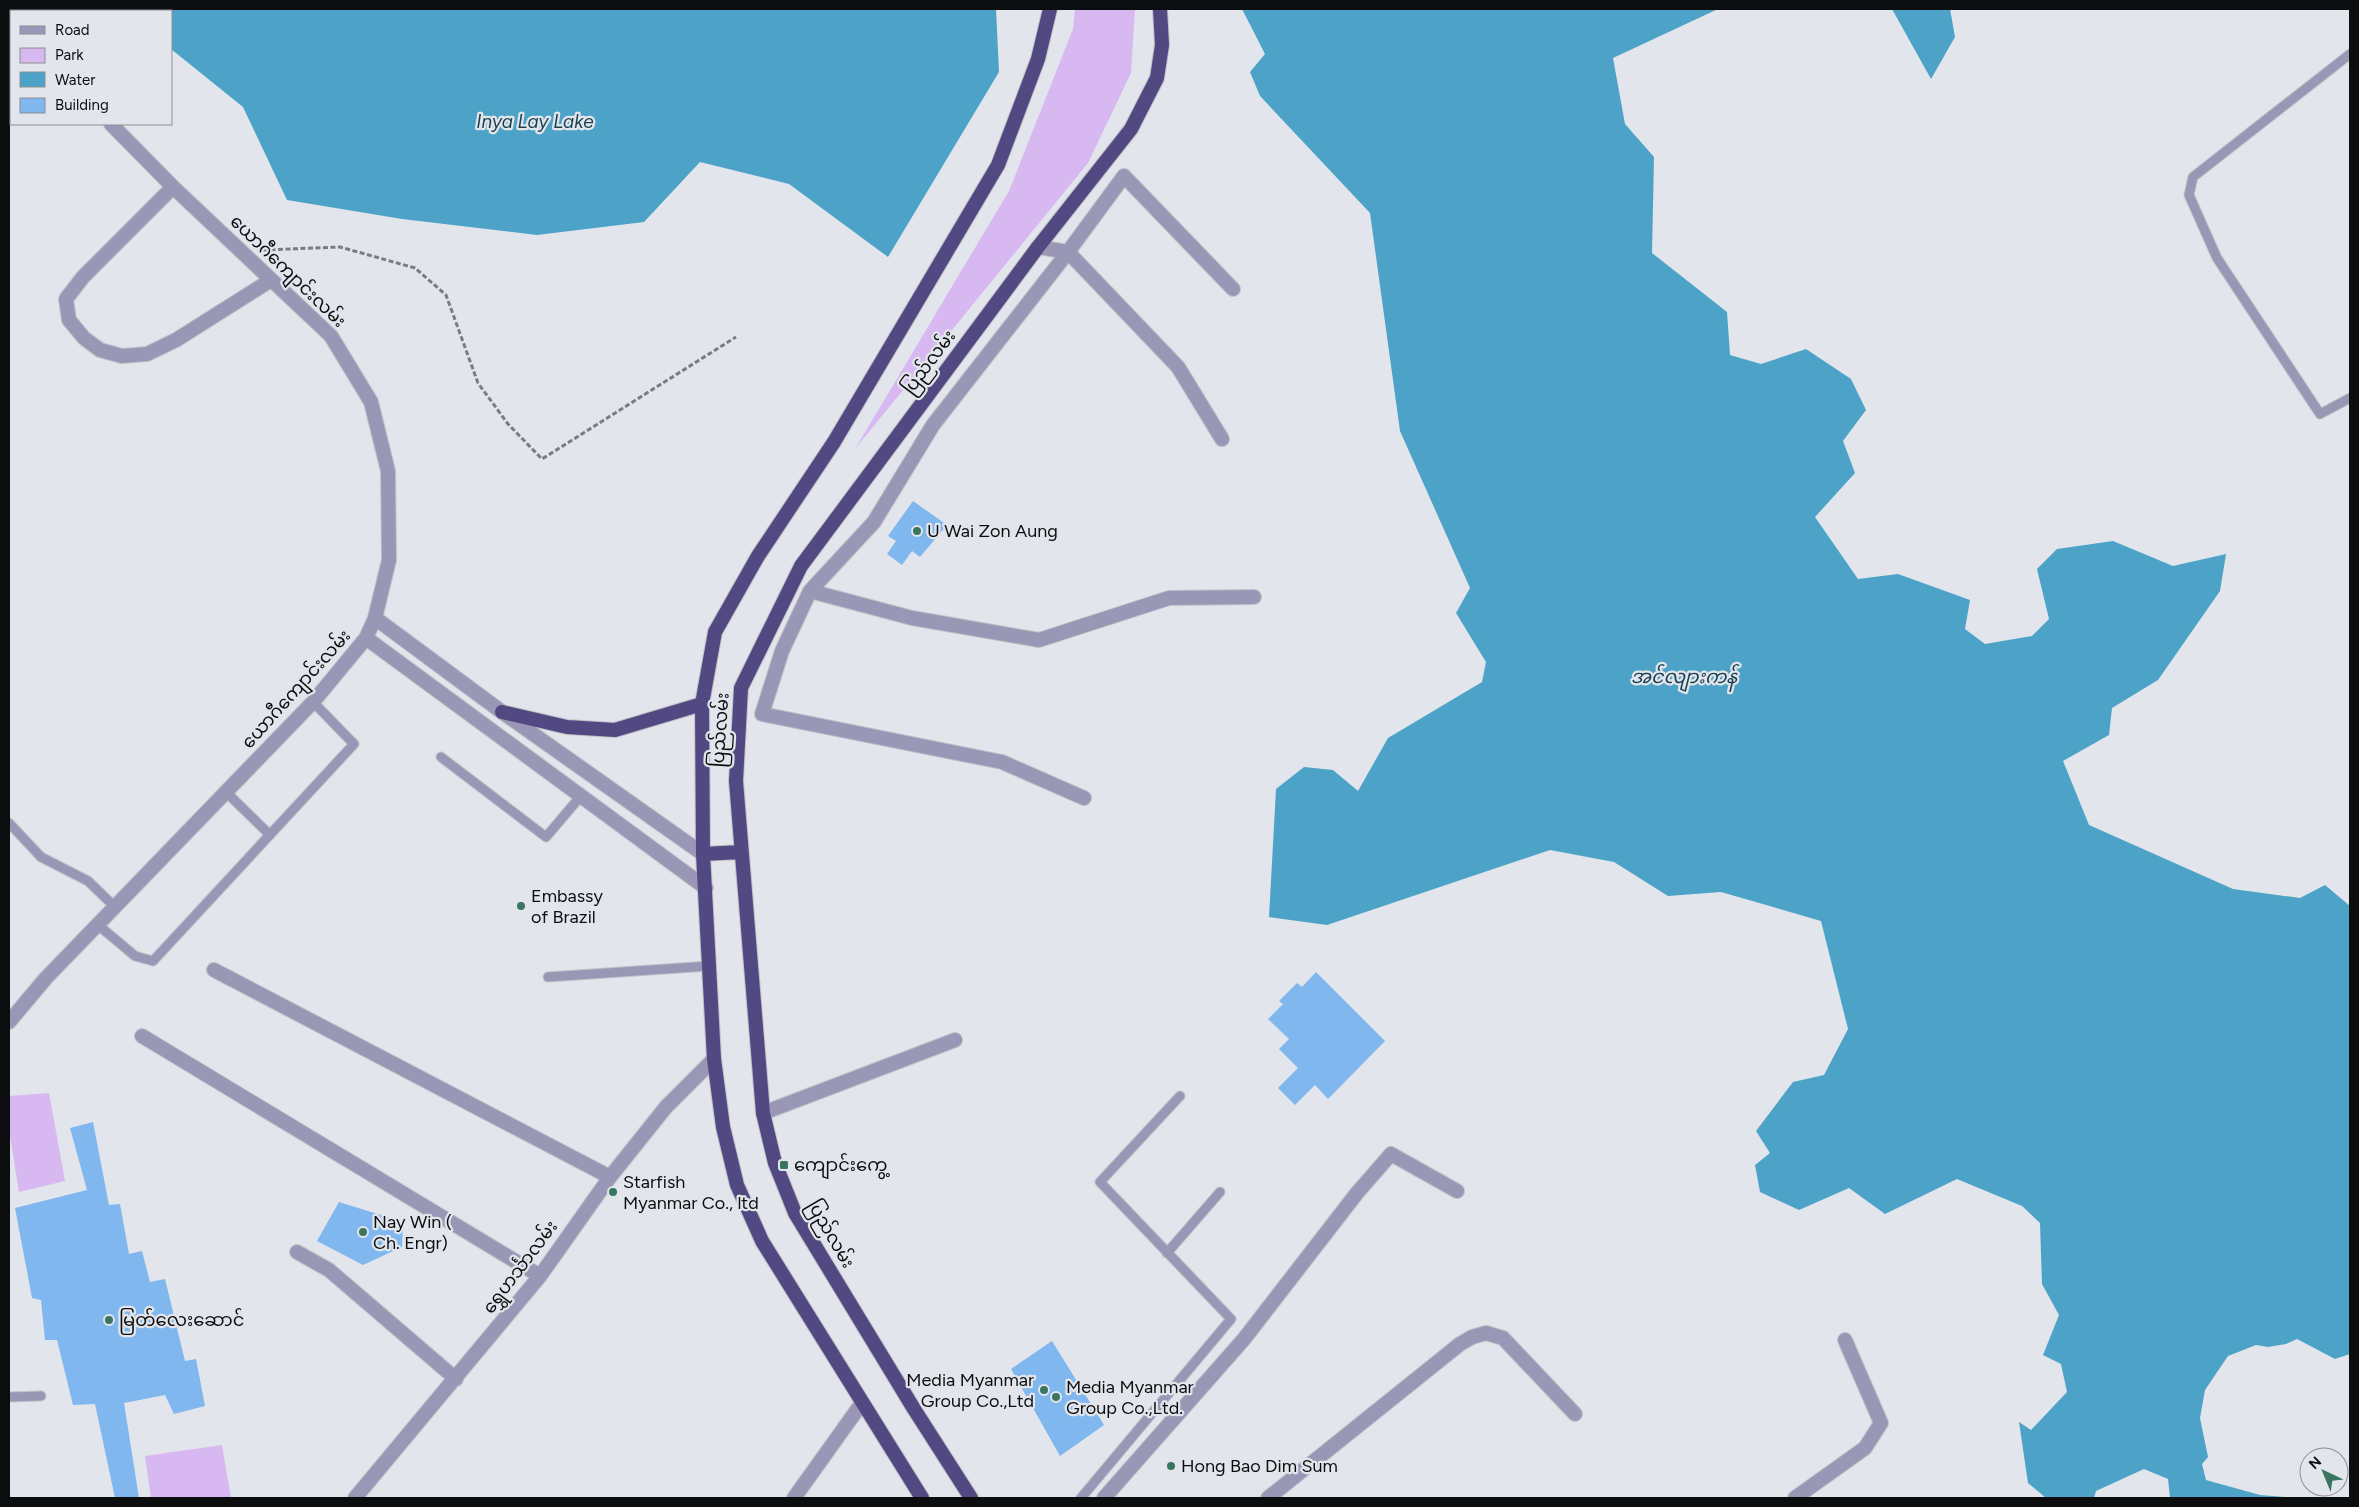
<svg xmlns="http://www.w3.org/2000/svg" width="2359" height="1507" viewBox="0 0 2359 1507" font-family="Figtree,'Noto Sans Myanmar',sans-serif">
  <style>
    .green { fill: #d7b8f0 }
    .water { fill: #4ca3c7 }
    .building { fill: #7fb7ee }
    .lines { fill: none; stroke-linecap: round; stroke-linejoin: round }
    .service-casing { stroke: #c0c2c8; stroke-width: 11 }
    .minor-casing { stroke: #c0c2c8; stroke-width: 16 }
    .trunk-casing { stroke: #c0c2c8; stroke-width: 16 }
    .path { stroke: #7a7c80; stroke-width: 3; stroke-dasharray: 5 2.5; stroke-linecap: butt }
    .service { stroke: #9997b5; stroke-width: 9 }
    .minor { stroke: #9997b5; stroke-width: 14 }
    .trunk { stroke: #524982; stroke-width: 14 }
    .poi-dot { fill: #39755f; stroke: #e2e5eb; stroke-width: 2 }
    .labels { text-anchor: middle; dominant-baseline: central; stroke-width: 4.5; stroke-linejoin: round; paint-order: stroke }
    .street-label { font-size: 18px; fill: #0c0d0f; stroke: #e2e5eb }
    .poi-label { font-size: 18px; fill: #0c0d0f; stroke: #e2e5eb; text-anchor: start }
    .water-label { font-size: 19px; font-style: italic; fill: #183f4f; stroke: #e2e5eb }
  </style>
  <rect width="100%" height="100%" fill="#e2e5eb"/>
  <path class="green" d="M1075,9H1135L1131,73L1088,163L855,449L1009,191L1073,29Z
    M49,1093L65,1181L19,1192L9,1130V1096Z
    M222,1445L231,1498H151L145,1456Z"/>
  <path class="water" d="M122,9H996L999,72L888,257L789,184L700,162L644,222L537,235L402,219L287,200L243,107L171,49V11H125Z
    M1242,9H1718L1613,58L1625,124L1654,157L1652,253L1727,312L1730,355L1761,364L1806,349L1851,379L1866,410L1843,441L1855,473L1815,517L1858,579L1898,574L1970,600L1965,629L1985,644L2032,636L2049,619L2037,569L2057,549L2113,541L2173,566L2226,554L2220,591L2158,680L2112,708L2109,735L2063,761L2089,825L2233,889L2300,898L2325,885L2350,906V1354L2335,1359L2297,1339L2286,1344L2268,1347L2256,1345L2228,1356L2205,1390L2200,1418L2208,1457L2202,1464L2206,1480L2260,1495L2296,1498H2170L2168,1479L2144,1469L2096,1491L2094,1498H2046L2028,1483L2019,1422L2031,1430L2067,1392L2061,1364L2043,1355L2059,1315L2042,1284L2040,1223L2022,1206L1957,1179L1885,1214L1849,1188L1799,1210L1760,1192L1755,1165L1770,1153L1756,1131L1793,1082L1824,1075L1848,1029L1821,921L1721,892L1668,896L1614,862L1550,850L1327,925L1269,917L1276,789L1304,767L1333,770L1358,791L1388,738L1482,682L1486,662L1456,613L1470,588L1400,431L1370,213L1260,96L1250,72L1265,54Z
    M1892,9H1950L1955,37L1931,79Z"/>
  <path class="building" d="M913,501L947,525L920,557L912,551L902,565L887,554L896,541L888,536Z
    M1316,972L1385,1041L1328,1099L1315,1085L1295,1105L1278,1088L1298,1068L1279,1049L1289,1039L1268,1019L1283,1004L1279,1001L1297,983L1302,987Z
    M93,1122L109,1205L120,1204L129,1254L142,1251L150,1282L165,1279L185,1361L196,1359L205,1406L174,1414L165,1395L124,1403L139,1498H115L95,1404L73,1405L57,1340H45L41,1300L32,1298L15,1208L87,1190L70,1128Z
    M339,1202L403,1222L402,1247L363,1265L317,1241Z
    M1052,1341L1104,1425L1060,1456L1011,1369Z"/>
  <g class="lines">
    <defs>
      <path id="service" d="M2350,54L2193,177L2189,195L2217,258L2320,414L2350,398
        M441,757L546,837L580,797
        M227,793L270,835
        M9,823L41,857L88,881L116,908
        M98,925L135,956L153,961L354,744L313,702
        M548,977L709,966
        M1167,1253L1220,1192
        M9,1397L41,1396
        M1081,1498L1231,1319L1100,1182L1180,1096"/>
      <path id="minor" d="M9,20L11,23
        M173,187L83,277L66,299L69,320L84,338L100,350L122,356L147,354L176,340L271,280
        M1038,247L1068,252L1178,367L1222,439
        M810,591L912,618L1039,640L1169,598L1254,597
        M375,618L502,712L703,854
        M366,638L706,888
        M1084,798L1002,762L762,714L782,651L810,591L874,522L933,425L1068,252L1124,176L1233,289
        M214,970L610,1177
        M9,1022L46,978L313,702L366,638L375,618L389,560L388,471L371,402L331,336L173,187L111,124
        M142,1036L540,1276
        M763,1113L955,1040
        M297,1252L329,1270L456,1379
        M355,1498L540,1276L610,1177L666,1107L714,1059
        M794,1498L862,1403
        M1104,1498L1244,1339L1357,1193L1391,1154L1457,1191
        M1268,1498L1460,1344L1472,1337L1486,1333L1503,1338L1575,1414
        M1795,1498L1865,1448L1881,1423L1845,1340"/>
      <path id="trunk" d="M502,712L567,727L615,730L702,704
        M703,854L741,852
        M922,1498L762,1241L737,1185L723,1127L714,1059L703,854L702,704L715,632L758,556L834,442L998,165L1038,59L1050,9
        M971,1498L914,1409L795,1213L775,1163L763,1113L736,781L741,688L801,566L1038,247L1131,129L1157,78L1162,45L1160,9"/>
    </defs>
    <use href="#service" class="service-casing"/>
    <use href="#minor" class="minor-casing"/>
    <use href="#trunk" class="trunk-casing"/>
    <path class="path" d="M263,250L340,247L415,268L446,295L478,383L508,424L542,459L736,337"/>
    <use href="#service" class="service"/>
    <use href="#minor" class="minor"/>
    <use href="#trunk" class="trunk"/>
  </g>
  <g class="poi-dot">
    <circle cx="917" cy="531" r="5"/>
    <circle cx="521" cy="906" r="5"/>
    <rect x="779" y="1160" width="10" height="10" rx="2.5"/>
    <circle cx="613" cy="1192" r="5"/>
    <circle cx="363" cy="1232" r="5"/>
    <circle cx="109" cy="1320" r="5"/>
    <circle cx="1044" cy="1390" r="5"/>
    <circle cx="1056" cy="1397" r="5"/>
    <circle cx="1171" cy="1466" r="5"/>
  </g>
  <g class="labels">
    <g class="street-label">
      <text transform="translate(288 271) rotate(44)">ယောဂီကျောင်းလမ်း</text>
      <text transform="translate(929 362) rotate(-53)">ပြည်လမ်း</text>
      <text transform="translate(296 689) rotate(-48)">ယောဂီကျောင်းလမ်း</text>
      <text transform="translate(720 730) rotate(-86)">ပြည်လမ်း</text>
      <text transform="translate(831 1234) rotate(60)">ပြည်လမ်း</text>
      <text transform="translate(520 1267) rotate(-53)">ရွှေဟင်္သာလမ်း</text>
    </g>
    <g class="poi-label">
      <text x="927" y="531">U Wai Zon Aung</text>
      <text x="531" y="896">Embassy<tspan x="531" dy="21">of Brazil</tspan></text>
      <text x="794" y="1165">ကျောင်းကွေ့</text>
      <text x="623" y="1182">Starfish<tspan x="623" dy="21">Myanmar Co., ltd</tspan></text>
      <text x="373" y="1222">Nay Win (<tspan x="373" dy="21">Ch. Engr)</tspan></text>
      <text x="119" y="1320">မြတ်လေးဆောင်</text>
      <text x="1034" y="1380" text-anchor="end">Media Myanmar<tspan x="1034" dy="21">Group Co.,Ltd</tspan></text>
      <text x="1066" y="1387">Media Myanmar<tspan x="1066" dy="21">Group Co.,Ltd.</tspan></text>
      <text x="1181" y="1466">Hong Bao Dim Sum</text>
    </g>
    <g class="water-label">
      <text x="535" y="121">Inya Lay Lake</text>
      <text x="1684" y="676">အင်လျားကန်</text>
    </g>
  </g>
  <rect width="2359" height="1507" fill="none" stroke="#0c0d0f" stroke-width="20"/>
  <rect x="10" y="10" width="162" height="115" fill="#e2e5eb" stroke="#8c8f93"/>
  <rect x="20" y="26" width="25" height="8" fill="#9997b5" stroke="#8c8f93"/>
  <text x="55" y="35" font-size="15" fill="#0c0d0f">Road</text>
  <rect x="20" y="48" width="25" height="15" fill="#d7b8f0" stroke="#8c8f93"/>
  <text x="55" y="60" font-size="15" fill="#0c0d0f">Park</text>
  <rect x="20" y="72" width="25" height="15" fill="#4ca3c7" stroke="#8c8f93"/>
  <text x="55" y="85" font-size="15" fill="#0c0d0f">Water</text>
  <rect x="20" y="98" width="25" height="15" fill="#7fb7ee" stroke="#8c8f93"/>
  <text x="55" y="110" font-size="15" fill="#0c0d0f">Building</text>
  <g transform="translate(2324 1472) rotate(316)"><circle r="24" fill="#e2e5eb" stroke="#8c8f93"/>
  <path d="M0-4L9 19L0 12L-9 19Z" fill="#39755f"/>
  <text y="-8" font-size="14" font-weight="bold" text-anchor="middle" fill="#0c0d0f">N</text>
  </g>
</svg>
